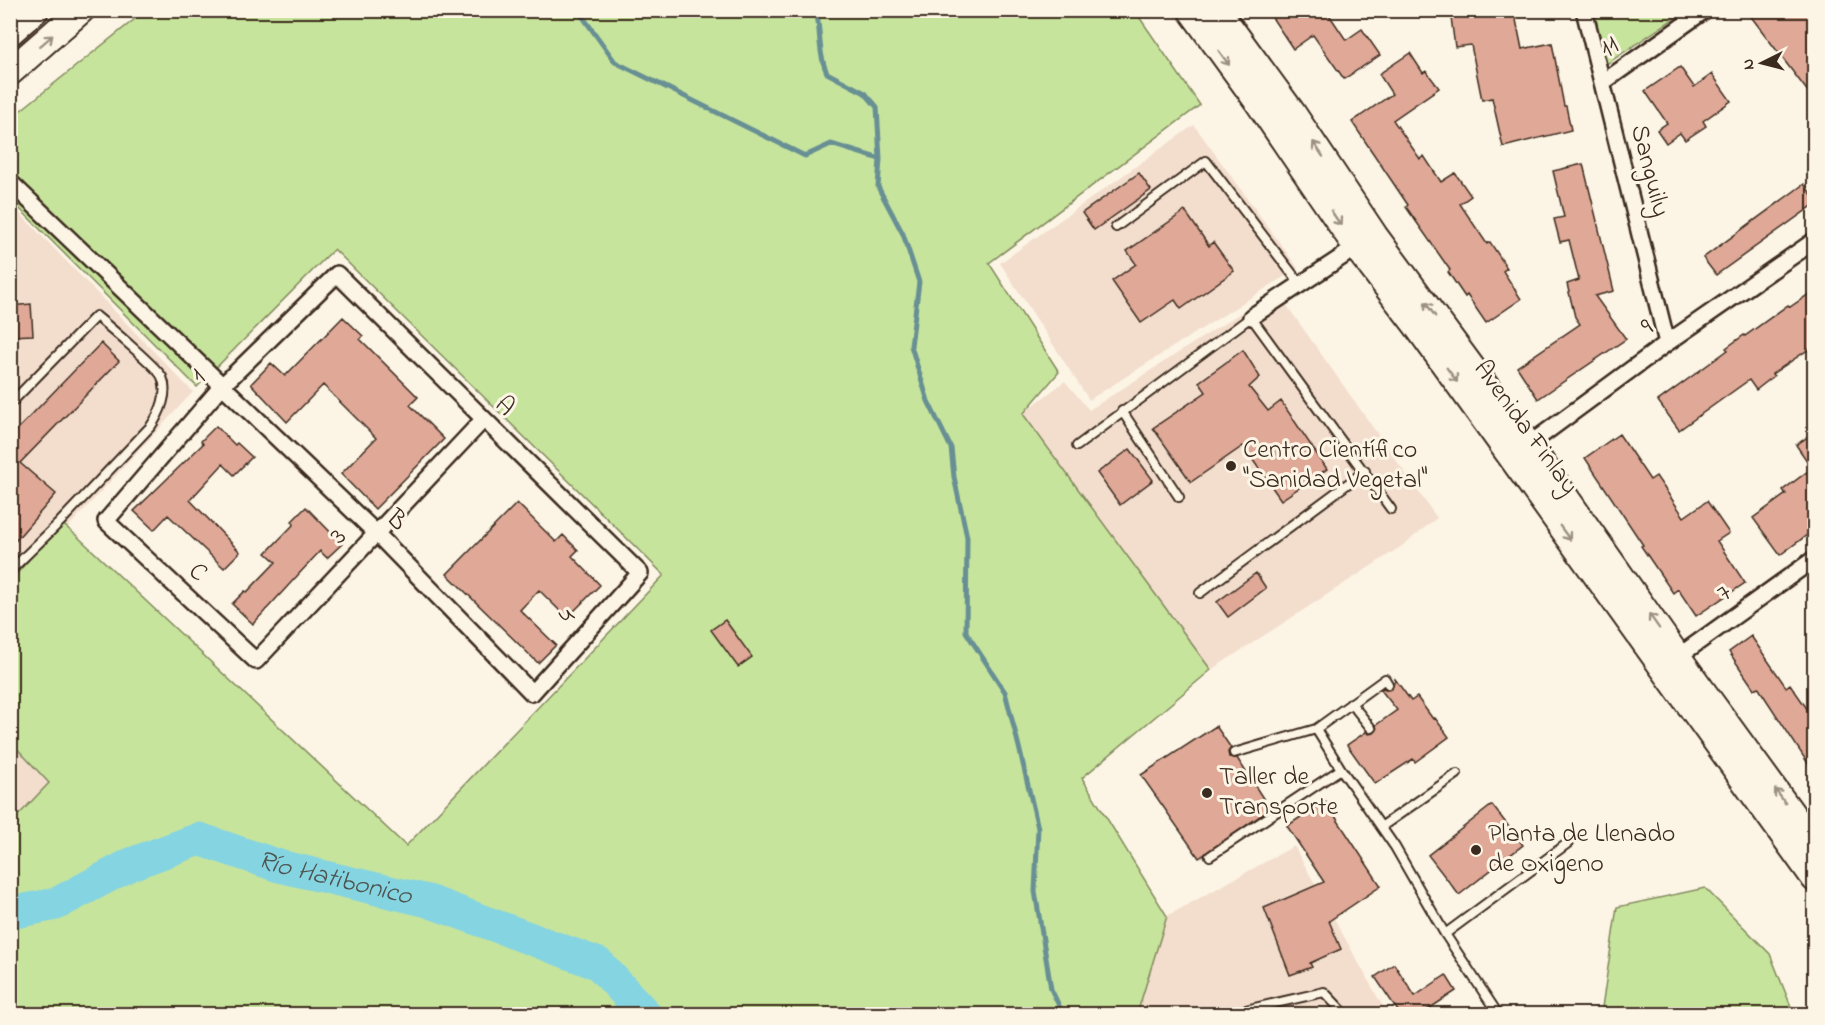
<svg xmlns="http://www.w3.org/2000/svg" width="1825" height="1025" viewBox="0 0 1825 1025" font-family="'Indie Flower',sans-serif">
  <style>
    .built { fill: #f3dece }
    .green { fill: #c7e49c; stroke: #81875d; stroke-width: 1.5 }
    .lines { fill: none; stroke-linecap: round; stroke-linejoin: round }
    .stream { stroke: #679094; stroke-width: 5 }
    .river { stroke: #85d4e2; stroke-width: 33 }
    .building { fill: #dfa897; stroke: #3b2a1e; stroke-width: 1.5 }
    .service-casing { stroke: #3b2a1e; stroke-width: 12 }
    .minor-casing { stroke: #3b2a1e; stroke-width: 20 }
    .primary-casing { stroke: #3b2a1e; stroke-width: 28 }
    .trunk-casing { stroke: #3b2a1e; stroke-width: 30 }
    .service { stroke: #fcf5e5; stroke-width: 8 }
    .minor { stroke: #fcf5e5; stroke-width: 15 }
    .primary { stroke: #fcf5e5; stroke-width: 24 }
    .trunk { stroke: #fcf5e5; stroke-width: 26 }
    .oneway { stroke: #9c9082 }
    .poi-dot { fill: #3b2a1e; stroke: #fcf5e5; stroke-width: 2 }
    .labels { text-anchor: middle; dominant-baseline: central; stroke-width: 6; stroke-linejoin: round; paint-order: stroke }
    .street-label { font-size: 26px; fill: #3b2a1e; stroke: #fcf5e5 }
    .poi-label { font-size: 26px; fill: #3b2a1e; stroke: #fcf5e5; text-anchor: start }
    .water-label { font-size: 27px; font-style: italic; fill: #4e544f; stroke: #fcf5e5 }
  </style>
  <rect width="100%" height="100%" fill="#fcf5e5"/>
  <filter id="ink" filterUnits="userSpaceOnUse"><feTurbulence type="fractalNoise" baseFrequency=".0167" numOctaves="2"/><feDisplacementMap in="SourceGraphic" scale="12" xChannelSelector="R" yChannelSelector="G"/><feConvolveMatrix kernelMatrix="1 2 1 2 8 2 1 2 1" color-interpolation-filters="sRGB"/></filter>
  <g filter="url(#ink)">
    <path class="built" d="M1194,125L1298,268L1089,400L1000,263Z
      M10,203L193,392L11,589H10Z
      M1276,290L1437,518L1402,546L1211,670L1023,413L1065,381L1089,410Z
      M10,742L49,783L11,824H10Z
      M1294,846L1387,1014H1137L1167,916Z"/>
    <path class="green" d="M145,11H1135L1200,105L989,263L1059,372L1023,414L1211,670L1082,778L1167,916L1137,1014H11L10,824L49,783L11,742V581L60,522L77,536L406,846L664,575L334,249L197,387L11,200V118Z
      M1593,11H1672L1676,17L1605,65Z
      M1705,888L1770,954L1794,1014H1601L1617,907Z"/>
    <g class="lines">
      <path class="stream" d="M578,10L615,62L805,156L831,144L880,159
        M816,10C821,31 818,54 827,73L865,93L877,107L880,159L878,187L903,234L919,282L911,346L928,401L951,448L954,477L967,537L966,632L1005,692L1019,747L1038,828L1035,891L1051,989L1063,1014"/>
      <path class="river" id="s1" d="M10,913L56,904L131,864L199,839L279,866L428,901L599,964L645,1014"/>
    </g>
    <path class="building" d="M1267,10H1326L1346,40L1362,29L1380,55L1344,79L1313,35L1293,49Z
      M1450,10H1514L1522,49L1552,43L1564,106H1566L1571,130L1503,147L1492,98L1482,100L1471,45L1455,47Z
      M1746,10H1815V101Z
      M1410,53L1423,73L1426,71L1439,88L1393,120L1420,159L1424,156L1441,182L1455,173L1471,196L1460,204L1487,244L1490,242L1507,268L1503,271L1521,299L1486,323L1467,295L1465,297L1448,272L1450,270L1406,207L1408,205L1352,122L1392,94L1379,74Z
      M1680,67L1694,87L1712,74L1731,101L1703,121L1706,126L1685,140L1680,133L1666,143L1657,130L1667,123L1645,91Z
      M1583,164L1614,291L1595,296L1626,339L1538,399L1517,367L1580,324L1575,317L1567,284L1579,280L1569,240L1560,242L1554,219L1564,217L1553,171Z
      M1139,173L1151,190L1094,230L1082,213Z
      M1804,184L1815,199V204L1716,275L1703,258Z
      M1185,211L1209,246L1213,242L1234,271L1181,309L1175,300L1141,323L1112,281L1136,264L1127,251Z
      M1815,290V345L1772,374L1774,376L1756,390L1749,380L1679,430L1658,401L1728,350L1726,348L1744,335L1745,336L1788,305L1790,307Z
      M31,304L33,335L10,336V306Z
      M343,317L363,336L360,339L418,397L410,405L444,439L375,509L341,474L376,438L323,385L287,422L251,384L271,363L285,376Z
      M101,343L119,361L20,463L56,494L10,547V437Z
      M1243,350L1260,377L1249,387L1268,411L1281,401L1327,469L1281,500L1243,446L1191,482L1153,428L1206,392L1199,382Z
      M216,426L235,445L237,443L252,457L234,475L223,464L190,500L240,552L224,568L168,515L154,530L134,511L203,444L201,441Z
      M1815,432V529L1780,555L1753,518L1786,494L1783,490L1812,468L1796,445Z
      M1619,434L1650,480L1656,476L1684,517L1707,501L1729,533L1717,541L1745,583L1696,616L1678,589L1673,593L1641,546L1643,545L1585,458Z
      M1130,449L1153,480L1120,505L1097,473Z
      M517,503L556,542L563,535L578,550L572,556L600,585L567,618L539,590L520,610L556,645L538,663L447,574Z
      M306,507L342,544L327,558L320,551L253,624L232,604L245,591L247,592L276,562L266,553L294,524L292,521Z
      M1256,573L1266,588L1228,617L1217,602Z
      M725,620L752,657L738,667L711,630Z
      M1751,636L1786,687L1790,684L1815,720V774L1758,687L1754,689L1729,652Z
      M1395,679L1411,701L1417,697L1433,719L1435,718L1449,737L1415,762L1413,759L1375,784L1347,745L1366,732L1369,734L1374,733L1377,730L1376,725L1397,710L1381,690L1383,688L1388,690L1392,689Z
      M1216,726L1231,748L1228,752L1229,757L1237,758L1270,809L1199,858L1141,775Z
      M1325,801L1381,886L1329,921L1341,949L1310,963L1312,967L1290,975L1264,908L1324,882L1287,826Z
      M1492,805L1523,845L1459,895L1428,855Z
      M1394,964L1415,996L1446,975L1456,991L1421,1014H1400L1375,977Z"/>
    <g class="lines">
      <defs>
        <path id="service" d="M1681,10L1688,22
          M1116,227L1206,161L1300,284
          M10,404L96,316C107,325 159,369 162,377C169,393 160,413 151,426L60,522L10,571
          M1122,411L1179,497
          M1077,446L1251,317L1391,509
          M1200,593L1365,471
          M1351,703L1371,728
          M1234,753L1316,729
          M1341,769L1316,729L1385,679L1388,684
          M1381,827L1457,774
          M1210,856L1341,769L1395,847L1445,934L1498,1014
          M1445,934L1568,843
          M1228,1014L1324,992L1345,1014"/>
        <path id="minor" d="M1584,10L1667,343
          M1602,83L1705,10
          M10,182L376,533L532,693L640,573L337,274L222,386L106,521L256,661L483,420
          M1251,317L1363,243
          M1523,449L1667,343L1814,241
          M1672,661L1814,559"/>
        <path id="primary" d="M1190,10L1257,102L1356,248L1416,326L1814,879
          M1218,10L1292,111L1375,235L1529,444L1678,656L1814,843"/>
        <path id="trunk" d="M10,32L35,10
          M10,72L81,10"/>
      </defs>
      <use href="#service" class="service-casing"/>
      <use href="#minor" class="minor-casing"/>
      <use href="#primary" class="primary-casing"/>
      <use href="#trunk" class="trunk-casing"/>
      <use href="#service" class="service"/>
      <use href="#minor" class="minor"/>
      <use href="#primary" class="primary"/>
      <use href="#trunk" class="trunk"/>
    </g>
    <defs><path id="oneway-shaft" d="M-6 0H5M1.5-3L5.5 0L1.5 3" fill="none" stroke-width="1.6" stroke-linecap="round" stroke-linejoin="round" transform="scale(1.5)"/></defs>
    <g class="oneway">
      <use href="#oneway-shaft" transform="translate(46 41) rotate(-41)"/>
      <use href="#oneway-shaft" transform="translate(1224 58) rotate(54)"/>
      <use href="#oneway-shaft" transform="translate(1318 149) rotate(-124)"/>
      <use href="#oneway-shaft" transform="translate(1336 218) rotate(56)"/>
      <use href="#oneway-shaft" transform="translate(1430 309) rotate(-126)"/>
      <use href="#oneway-shaft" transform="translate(1452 375) rotate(54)"/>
      <use href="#oneway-shaft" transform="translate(1565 533) rotate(54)"/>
      <use href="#oneway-shaft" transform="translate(1654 621) rotate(-125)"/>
      <use href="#oneway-shaft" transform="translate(1780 796) rotate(-126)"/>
    </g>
  </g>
  <g class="poi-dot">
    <circle cx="1231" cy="466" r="6"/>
    <circle cx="1207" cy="793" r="6"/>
    <circle cx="1476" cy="850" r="6"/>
  </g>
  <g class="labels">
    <g class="street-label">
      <text transform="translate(1610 48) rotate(-35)">11</text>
      <text transform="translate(1649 171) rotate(76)">Sanguily</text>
      <text transform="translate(1648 328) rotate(-36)">9</text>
      <text transform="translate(199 377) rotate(-48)">1</text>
      <text transform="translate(504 407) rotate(45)">A</text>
      <text transform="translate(1525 428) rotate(54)">Avenida Finlay</text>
      <text transform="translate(396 521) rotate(45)">B</text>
      <text transform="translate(339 537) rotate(-47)">3</text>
      <text transform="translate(197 573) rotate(43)">C</text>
      <text transform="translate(1725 594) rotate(-36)">7</text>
      <text transform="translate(568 617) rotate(-48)">4</text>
    </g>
    <g class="poi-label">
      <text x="1243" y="451">Centro Científico<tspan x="1243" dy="30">"Sanidad Vegetal"</tspan></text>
      <text x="1219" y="778">Taller de<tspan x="1219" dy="30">Transporte</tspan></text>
      <text x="1488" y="835">Planta de Llenado<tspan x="1488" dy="30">de Oxigeno</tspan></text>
    </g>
    <g class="water-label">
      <text stroke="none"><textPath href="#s1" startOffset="346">Río Hatibonico</textPath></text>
    </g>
  </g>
  <rect width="1825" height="1025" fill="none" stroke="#fcf5e5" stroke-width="36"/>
  <rect x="18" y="18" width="1789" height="989" fill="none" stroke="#3b2a1e" stroke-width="2" filter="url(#ink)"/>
  <g transform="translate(1762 63) rotate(264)" stroke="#fcf5e5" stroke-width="4.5" paint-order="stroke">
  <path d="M0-4.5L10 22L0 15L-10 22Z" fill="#3b2a1e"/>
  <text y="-9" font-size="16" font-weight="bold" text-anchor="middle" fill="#3b2a1e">N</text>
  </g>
</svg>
